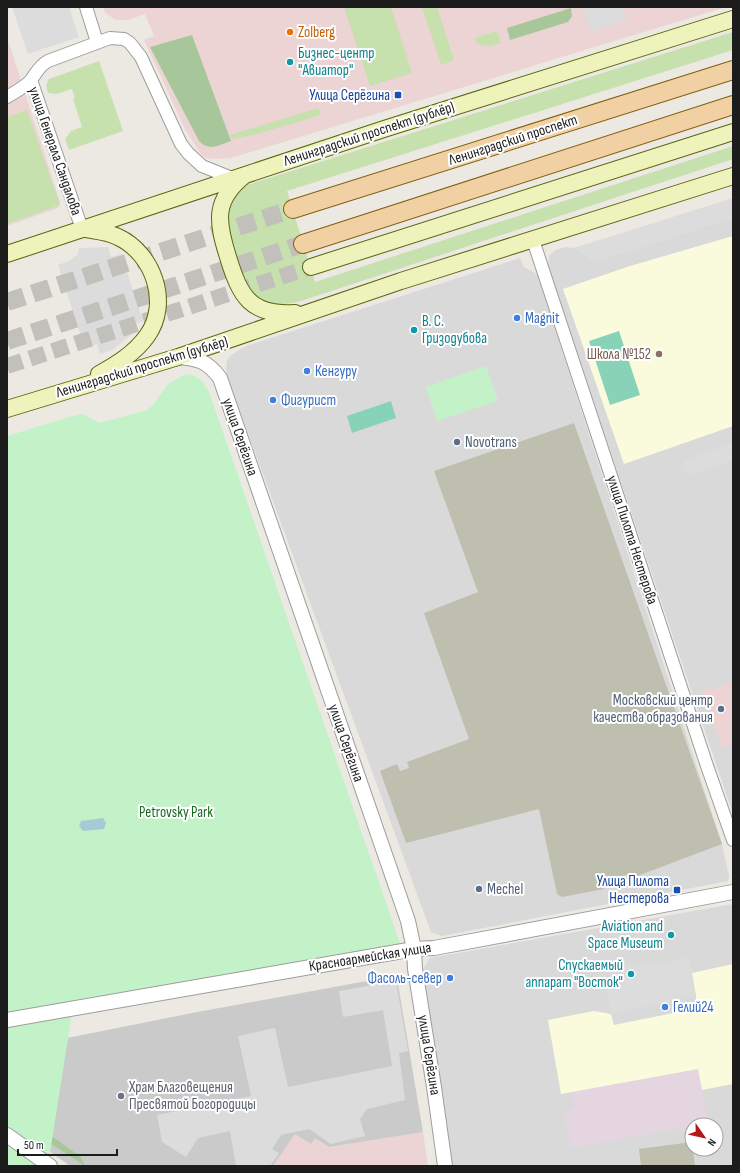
<svg xmlns="http://www.w3.org/2000/svg" width="740" height="1173" viewBox="0 0 740 1173" font-family="'Sofia Sans Condensed',sans-serif">
  <style>
    .residential { fill: #dad9d9; fill-rule: evenodd }
    .commercial { fill: #ebd4d3 }
    .industrial { fill: #e4d5e1 }
    .education { fill: #fafbdd }
    .religious { fill: #cacaca }
    .construction { fill: #bfbfaf }
    .grass { fill: #c6e1ad }
    .forest { fill: #a7c79b }
    .park { fill: #c3f2c8 }
    .pitch { fill: #88d3b8 }
    .parking { fill: #dcdcdc }
    .water { fill: #a7cad5 }
    .lines { fill: none; stroke-linecap: round; stroke-linejoin: round }
    .secondary-tunnel { stroke: #c2c0ba; stroke-width: 16; stroke-dasharray: 16 8; stroke-linecap: butt }
    .primary-tunnel { stroke: #c2c0ba; stroke-width: 18; stroke-dasharray: 18 9; stroke-linecap: butt }
    .minor-casing { stroke: #9d9d9d; stroke-width: 14 }
    .tertiary-casing { stroke: #9d9d9d; stroke-width: 16 }
    .secondary-casing { stroke: #5a6510; stroke-width: 18 }
    .primary-casing { stroke: #835f10; stroke-width: 20 }
    .minor { stroke: #fff; stroke-width: 12 }
    .tertiary { stroke: #fff; stroke-width: 14 }
    .secondary { stroke: #eef2bb; stroke-width: 16 }
    .primary { stroke: #f1d1a3; stroke-width: 18 }
    .food-dot { fill: #e8710a; stroke: #fff; stroke-width: 1.5 }
    .culture-dot { fill: #0f9aa8; stroke: #fff; stroke-width: 1.5 }
    .transit-dot { fill: #1a4fb4; stroke: #fff; stroke-width: 1.5 }
    .shop-dot { fill: #3f7fe0; stroke: #fff; stroke-width: 1.5 }
    .education-dot { fill: #8d6e63; stroke: #fff; stroke-width: 1.5 }
    .service-dot { fill: #5c6f8a; stroke: #fff; stroke-width: 1.5 }
    .worship-dot { fill: #6b7280; stroke: #fff; stroke-width: 1.5 }
    .labels { text-anchor: middle; dominant-baseline: central; stroke-width: 4; stroke-linejoin: round; paint-order: stroke }
    .food-label { font-size: 15px; fill: #c56008; stroke: #fff; text-anchor: start }
    .culture-label { font-size: 15px; fill: #0d838f; stroke: #fff; text-anchor: start }
    .transit-label { font-size: 15px; fill: #164399; stroke: #fff; text-anchor: end }
    .street-label { font-size: 15px; fill: #1c1c1c; stroke: #fff }
    .shop-label { font-size: 15px; fill: #366cbe; stroke: #fff; text-anchor: start }
    .education-label { font-size: 15px; fill: #785e54; stroke: #fff; text-anchor: end }
    .service-label { font-size: 15px; fill: #4e5e75; stroke: #fff; text-anchor: start }
    .park-label { font-size: 15px; fill: #176c20; stroke: #fff }
    .worship-label { font-size: 15px; fill: #5b616d; stroke: #fff; text-anchor: start }
  </style>
  <rect width="100%" height="100%" fill="#ece9e2"/>
  <path class="residential" d="M733,218V814L548,266L549,256L555,250L566,247L574,248L596,261Z
    M520,258L524,267L537,274L722,844L729,877L728,881L442,936L431,932L227,376L226,368L227,360L231,355L246,346Z
    M733,904V1166H452L423,969L430,958ZM692,1125H716V1149H692Z"/>
  <path class="commercial" d="M103,7L165,8L726,7L231,158L217,159L206,158L200,153L185,129L144,40L154,36L145,14L128,20H115L105,12Z
    M7,37L60,202L58,208L7,226Z
    M733,682V744L722,747L702,691Z
    M423,1132L428,1166H273L295,1133L310,1144L315,1138L329,1147Z"/>
  <path class="industrial" d="M698,1069L708,1123L571,1148L564,1111L574,1109L572,1092Z"/>
  <path class="education" d="M733,236V426L624,464L563,289L630,266Z
    M733,964V1084L702,1090L698,1069L561,1094L548,1020L594,1011L611,1014L614,1025L698,1008L692,973Z"/>
  <path class="religious" d="M394,976L397,978L423,1132L329,1147L315,1138L311,1144L295,1134L273,1166H70L7,1121V1050L192,1013Z"/>
  <path class="construction" d="M574,423L722,844L632,878L631,875L603,880L604,889L562,897L557,894L539,809L406,843L380,771L397,764L400,771L409,768L407,762L469,739L424,613L478,592L434,471Z
    M692,1142L695,1166H641L639,1149Z"/>
  <path class="grass" d="M344,7H391L412,73L370,86Z
    M422,7H437L454,60L441,65Z
    M497,31L501,43C491,46 480,50 474,38Z
    M733,32V50L287,191L315,282L733,146V159L298,302C285,304 274,306 262,300C256,297 250,291 247,285C240,274 226,231 227,218C227,204 236,193 247,185Z
    M99,61L123,131L69,150L65,139L71,131L82,127L73,99L75,98L72,89L57,94L48,93L46,85L49,79Z
    M318,108L321,115L257,134L232,139L230,135Z
    M27,110L60,205L7,224V117Z"/>
  <path class="forest" d="M571,8L572,16L568,22L510,40L507,28Z
    M192,35L231,141C219,145 209,152 199,141L150,47Z
    M7,1105L80,1156L85,1166L7,1115Z"/>
  <path class="park" d="M486,366L498,401L437,421L426,387Z
    M186,374C199,376 203,381 209,392L401,946L74,1000L48,1166H7V436L76,415L83,414L100,423L147,410L153,405L168,384Z"/>
  <path class="pitch" d="M619,331L640,395L610,405L589,341Z
    M391,401L396,418L352,433L347,416Z"/>
  <path class="parking" d="M12,7H69L79,37L28,54Z
    M583,7H622L627,20L591,32Z
    M733,198V218L596,261L574,248Z
    M108,247L111,257L121,254L143,321L133,324L135,332L112,350L100,354L97,344L85,349L58,265L69,261L78,254L79,248Z
    M733,443V460L687,476L682,461Z
    M631,874L633,883L604,889L603,880Z
    M689,958L696,996L611,1014L605,981L623,978L621,968L660,960L661,963Z
    M396,981L408,1051L399,1053L405,1100L367,1109L360,1119L365,1136L331,1144L309,1129L281,1135L272,1149L279,1153L270,1166H236L230,1131L198,1138L186,1157L162,1142L157,1115L251,1096L238,1036L275,1028L288,1087L392,1066L383,1010L343,1017L339,991Z"/>
  <path class="water" d="M103,818L106,823L104,829L83,831L79,826L81,821Z"/>
  <g class="lines">
    <path class="secondary-tunnel" d="M7,366L311,267"/>
    <path class="primary-tunnel" d="M7,302L293,209
      M7,341L303,244"/>
    <defs>
      <path id="minor" d="M86,7L97,42
        M31,80L82,229
        M7,97C15,92 25,87 31,80C37,72 39,66 48,61L110,38L124,39L130,43L141,57L181,144L188,153L202,166L232,178
        M533,240L706,763L733,840"/>
      <path id="tertiary" d="M179,357C199,359 207,361 220,378L408,921L414,949L415,969L434,1087L445,1166
        M7,1020L414,949L434,948L733,892
        M7,1135L50,1166"/>
      <path id="secondary" d="M245,175C213,200 217,222 228,257C240,296 250,316 295,313
        M85,229C96,231 108,232 118,237C153,253 171,303 147,336C135,353 117,364 99,374
        M7,254L384,129L733,19
        M311,267L733,132
        M7,409L178,357L401,281L733,176"/>
      <path id="primary" d="M293,209L733,70
        M303,244L733,105"/>
    </defs>
    <use href="#minor" class="minor-casing"/>
    <use href="#tertiary" class="tertiary-casing"/>
    <use href="#secondary" class="secondary-casing"/>
    <use href="#primary" class="primary-casing"/>
    <use href="#minor" class="minor"/>
    <use href="#tertiary" class="tertiary"/>
    <use href="#secondary" class="secondary"/>
    <use href="#primary" class="primary"/>
  </g>
  <circle class="food-dot" cx="290" cy="32" r="4"/>
  <g class="culture-dot">
    <circle cx="290" cy="62" r="4"/>
    <circle cx="414" cy="330" r="4"/>
    <circle cx="671" cy="935" r="4"/>
    <circle cx="631" cy="974" r="4"/>
  </g>
  <g class="transit-dot">
    <rect x="394" y="91" width="8" height="8" rx="2"/>
    <rect x="673" y="886" width="8" height="8" rx="2"/>
  </g>
  <g class="shop-dot">
    <circle cx="517" cy="318" r="4"/>
    <circle cx="307" cy="371" r="4"/>
    <circle cx="273" cy="400" r="4"/>
    <circle cx="450" cy="978" r="4"/>
    <circle cx="665" cy="1007" r="4"/>
  </g>
  <circle class="education-dot" cx="659" cy="354" r="4"/>
  <g class="service-dot">
    <circle cx="457" cy="442" r="4"/>
    <circle cx="721" cy="709" r="4"/>
    <circle cx="479" cy="889" r="4"/>
  </g>
  <circle class="worship-dot" cx="121" cy="1096" r="4"/>
  <g class="labels">
    <g class="food-label">
      <text x="298" y="32">Zolberg</text>
    </g>
    <g class="culture-label">
      <text x="298" y="53">Бизнес-центр<tspan x="298" dy="17">"Авиатор"</tspan></text>
      <text x="422" y="321">В. С.<tspan x="422" dy="17">Гризодубова</tspan></text>
      <text x="663" y="926" text-anchor="end">Aviation and<tspan x="663" dy="17">Space Museum</tspan></text>
      <text x="623" y="965" text-anchor="end">Спускаемый<tspan x="623" dy="17">аппарат "Восток"</tspan></text>
    </g>
    <g class="transit-label">
      <text x="390" y="95">Улица Серёгина</text>
      <text x="669" y="881">Улица Пилота<tspan x="669" dy="17">Нестерова</tspan></text>
    </g>
    <g class="street-label">
      <text transform="translate(369 134) rotate(-18)">Ленинградский проспект (дублёр)</text>
      <text transform="translate(513 140) rotate(-18)">Ленинградский проспект</text>
      <text transform="translate(55 151) rotate(71)">улица Генерала Сандалова</text>
      <text transform="translate(142 367) rotate(-17)">Ленинградский проспект (дублёр)</text>
      <text transform="translate(240 437) rotate(71)">улица Серёгина</text>
      <text transform="translate(632 540) rotate(72)">улица Пилота Нестерова</text>
      <text transform="translate(346 743) rotate(71)">улица Серёгина</text>
      <text transform="translate(370 957) rotate(-9)">Красноармейская улица</text>
      <text transform="translate(429 1055) rotate(81)">улица Серёгина</text>
    </g>
    <g class="shop-label">
      <text x="525" y="318">Magnit</text>
      <text x="315" y="371">Кенгуру</text>
      <text x="281" y="400">Фигурист</text>
      <text x="442" y="978" text-anchor="end">Фасоль-север</text>
      <text x="673" y="1007">Гелий24</text>
    </g>
    <g class="education-label">
      <text x="651" y="354">Школа №152</text>
    </g>
    <g class="service-label">
      <text x="465" y="442">Novotrans</text>
      <text x="713" y="700" text-anchor="end">Московский центр<tspan x="713" dy="17">качества образования</tspan></text>
      <text x="487" y="889">Mechel</text>
    </g>
    <g class="park-label">
      <text x="176" y="812">Petrovsky Park</text>
    </g>
    <g class="worship-label">
      <text x="129" y="1087">Храм Благовещения<tspan x="129" dy="17">Пресвятой Богородицы</tspan></text>
    </g>
  </g>
  <rect width="740" height="1173" fill="none" stroke="#1c1c1c" stroke-width="16"/>
  <g transform="translate(704 1137) rotate(124)"><circle r="19" fill="#ffffff" stroke="#a4a4a4"/>
  <path d="M0-3L7 15L0 10L-7 15Z" fill="#b21916"/>
  <text y="-6" font-size="11" font-weight="bold" text-anchor="middle" fill="#1c1c1c">N</text>
  </g>
  <path d="M18 1149v6h99v-6" fill="none" stroke="#1c1c1c" stroke-width="2"/>
  <text x="24" y="1149" font-size="12" fill="#1c1c1c" stroke="#ffffff" stroke-width="3" paint-order="stroke">50 m</text>
</svg>
